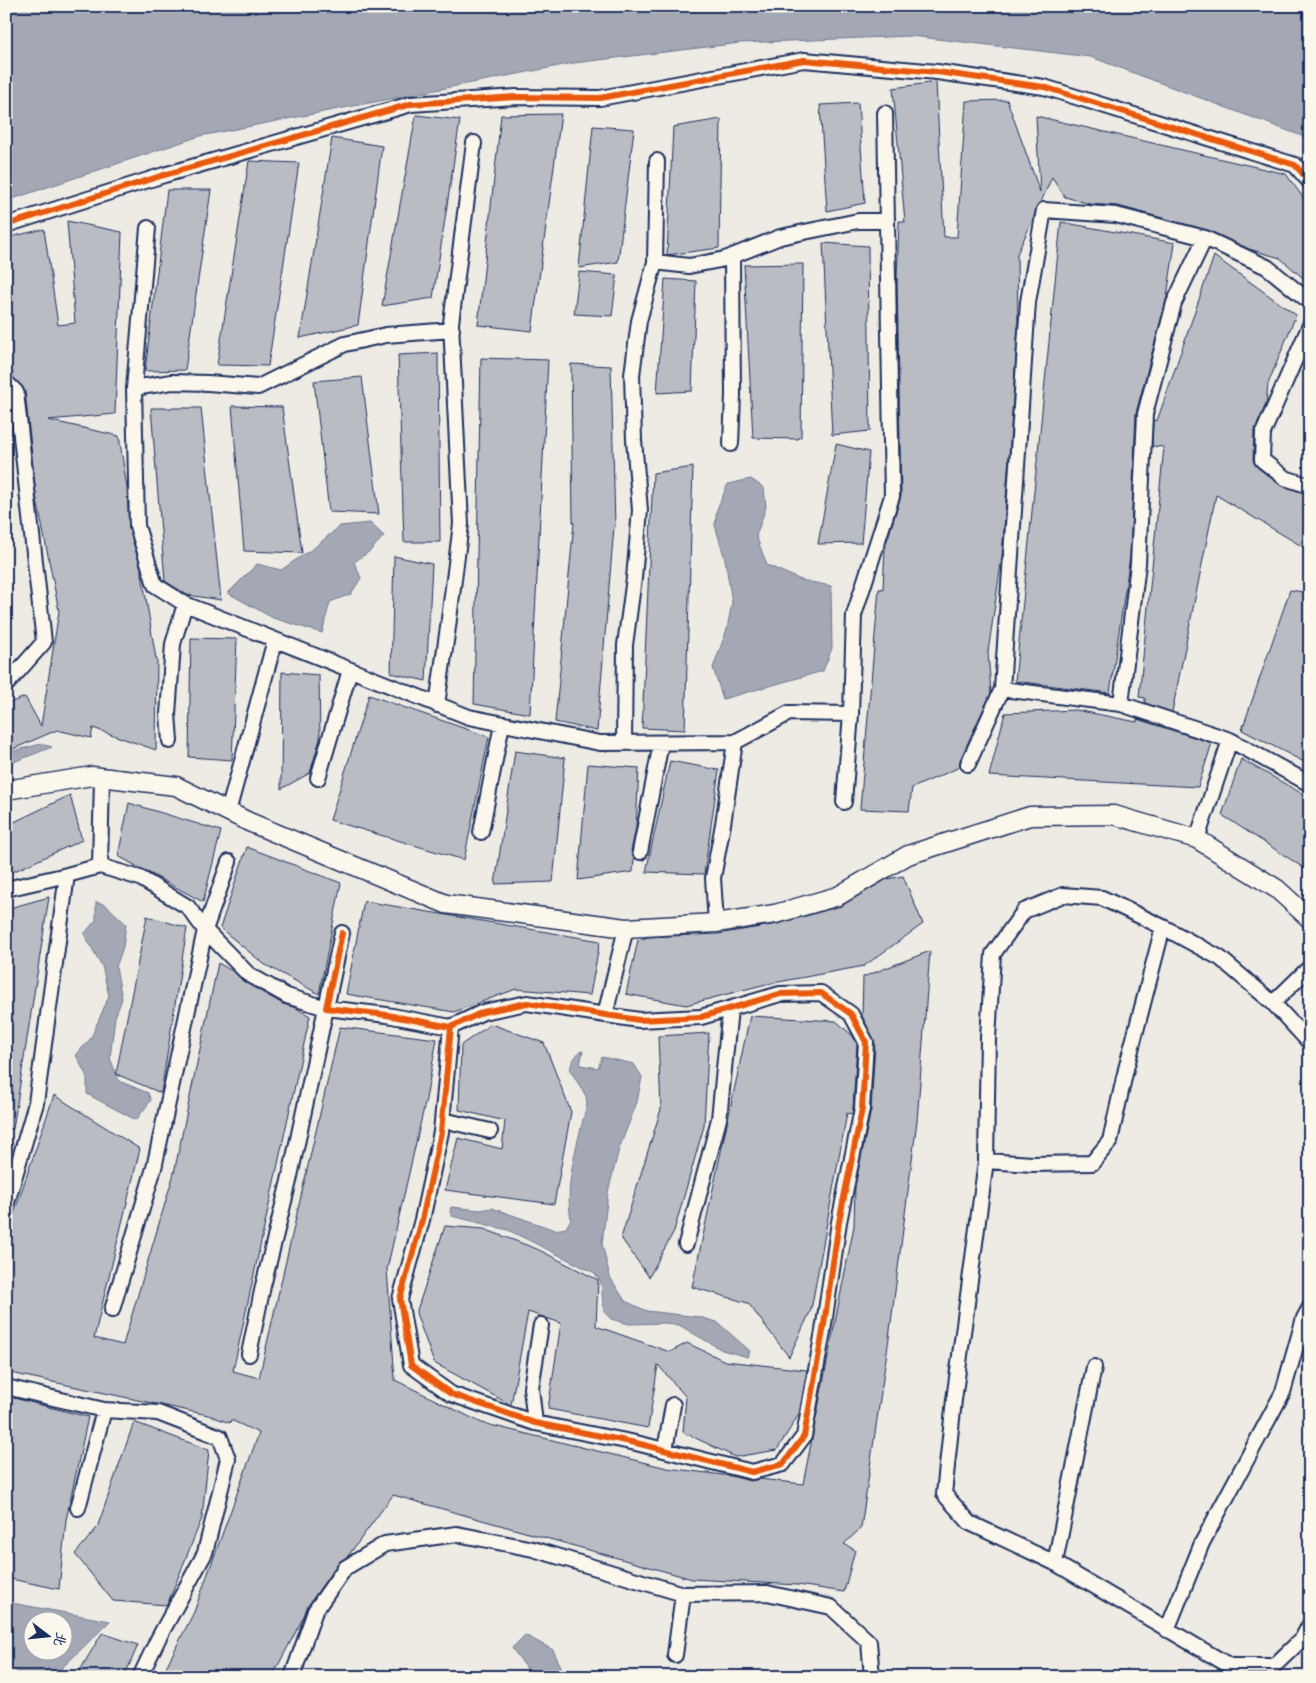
<svg xmlns="http://www.w3.org/2000/svg" width="1316" height="1683" viewBox="0 0 1316 1683" font-family="Mynerve,'LXGW WenKai TC',sans-serif">
  <style>
    .water { fill: #a3a8b4; stroke: #6d7892; fill-rule: evenodd }
    .building { fill: #b9bcc3; stroke: #1b2f5e }
    .lines { fill: none; stroke-linecap: round; stroke-linejoin: round }
    .minor-casing { stroke: #1b2f5e; stroke-width: 18 }
    .tertiary-casing { stroke: #1b2f5e; stroke-width: 21 }
    .minor { stroke: #fbf7ec; stroke-width: 14 }
    .tertiary { stroke: #fbf7ec; stroke-width: 18 }
    .cycleway-casing { stroke: #fbf7ec; stroke-width: 9 }
    .cycleway { stroke: #e8590c; stroke-width: 6 }
  </style>
  <rect width="100%" height="100%" fill="#eeebe4"/>
  <filter id="ink" filterUnits="userSpaceOnUse"><feTurbulence type="fractalNoise" baseFrequency=".02" numOctaves="2"/><feDisplacementMap in="SourceGraphic" scale="10" xChannelSelector="R" yChannelSelector="G"/><feConvolveMatrix kernelMatrix="1 2 1 2 8 2 1 2 1" color-interpolation-filters="sRGB"/></filter>
  <g filter="url(#ink)">
    <path class="water" d="M6,6H1310V139L1091,57L911,36L740,43L574,63L200,136L6,201Z
      M751,479L764,488L766,507L756,536L767,565L801,580L831,586L832,648L823,671L723,699L713,668L727,629L732,602L725,559L715,525L717,509L728,484Z
      M370,523L384,536L370,551L354,562L361,578L351,594L330,602L322,633L273,618L228,593L257,564L281,570L315,547L340,526Z
      M41,744L52,747L6,765V753Z
      M96,902L106,905L126,924L123,947L116,967L122,999L115,1017L110,1058L119,1081L148,1093L151,1100L136,1120L87,1094V1077L76,1055L91,1038L109,996L102,966L84,934L96,920Z
      M583,1051L580,1065L598,1068L602,1057L634,1064L642,1077L637,1102L619,1149L608,1192L602,1244L610,1277L625,1301L647,1311L699,1317L717,1322L750,1351L748,1357L722,1350L679,1325L665,1323L629,1324L611,1319L604,1312L601,1283L595,1273L508,1230L452,1216L450,1212L451,1207L480,1210L492,1208L555,1230L566,1228L571,1219C564,1181 579,1140 587,1103L586,1096L570,1070L572,1062L579,1052Z
      M6,1602L110,1621L62,1668L30,1677H24L6,1663ZM62,1620V1650H32V1620Z
      M525,1635L553,1650L566,1677H533L512,1648Z"/>
    <path class="building" d="M936,82L944,237H957L966,101L1007,100L1040,192L1036,116L1286,174L1310,207V284L1280,258L1249,249L1207,230L1118,206L1090,204L1065,197L1052,177L1041,202L1037,205L1034,217L1017,254L1018,327L1002,557L988,652L991,693L960,760V767L912,788L909,811L860,809L879,589H883L885,547L901,496L897,278L899,221L905,222L893,88Z
      M858,103L865,203L827,211L820,105Z
      M561,114L532,331L478,325L501,115Z
      M416,115L460,120L433,298L382,306Z
      M721,119L719,248L667,255L673,127Z
      M593,126L634,129L618,262L579,268Z
      M332,138L382,146L358,325L300,338Z
      M249,161L299,163L268,366L217,365Z
      M167,190H211L185,370L145,371Z
      M67,221L122,232L115,414L48,420L119,436L127,488L129,528L141,568L156,659H157L156,750L93,728L91,738L57,730L6,752V704L25,697L41,726L59,611L36,495L25,391L22,386L13,377L6,342V238L44,229L58,325L75,323Z
      M1061,222L1175,243L1167,297L1136,413L1130,556L1110,693L1015,681Z
      M823,243L868,246L870,431L832,435Z
      M1214,256L1296,315L1268,384L1266,404L1254,432L1253,460L1257,467L1280,485L1310,495V551L1216,495L1172,712L1145,703V698L1139,697L1164,447L1152,446L1153,420L1157,421Z
      M803,264L801,437L798,438V439L753,438L744,265Z
      M579,272L617,275L612,316L574,314Z
      M665,279L696,281L692,391L657,393Z
      M438,353L440,542H404L398,355Z
      M481,358L548,360L530,714L474,704Z
      M571,364L611,366L615,527H614L597,731L555,722L574,523L573,522Z
      M362,377L379,514L329,512L314,381Z
      M232,406L282,407L302,553L244,551Z
      M151,408H201L221,600L187,595L165,581Z
      M836,444L869,452L861,543L818,544Z
      M693,467L685,730L642,728L653,473Z
      M394,556L432,564L426,681L391,673Z
      M1290,590L1310,593V765L1242,730Z
      M191,638L237,639L232,760L189,757Z
      M282,672L319,675L320,739L310,773L281,789Z
      M369,695L489,737L464,860L330,820Z
      M1076,710L1137,722V719L1212,743L1198,787L989,776L1005,713Z
      M515,751L565,758L553,882L495,884Z
      M1241,759L1310,798V872L1222,815Z
      M670,761L719,770L704,874L646,872Z
      M588,764L639,768L636,828L631,851L634,858L633,872L578,880Z
      M70,795L82,840L6,875V826Z
      M129,803L221,831L203,902L118,856Z
      M247,847L341,883L319,994L264,964L220,928Z
      M903,876L923,924L864,966L762,985L686,1005L626,994L638,940L648,937L718,934L778,924L841,906L887,879Z
      M49,897L13,1129H6V909Z
      M364,901L600,941L590,995L516,989L454,1012L346,994Z
      M147,916L187,928L161,1093L116,1074Z
      M930,951L917,1121L889,1338L861,1528L844,1544L855,1550L844,1592L798,1585L692,1579L393,1495L348,1556L338,1563L308,1606L303,1618L272,1677H161L194,1612L259,1433L231,1420L230,1423L208,1415L6,1372V1237L54,1095L140,1149L94,1338L123,1345L174,1173L218,963L234,972L244,982L283,1004L296,1008L310,1016L233,1371L259,1378L340,1027L437,1039L426,1099L387,1269L395,1380L482,1423L667,1468L731,1476L750,1481L760,1479L803,1484L854,1226L855,1186L871,1110L875,1043L862,1016L863,977Z
      M750,1016L836,1021L853,1036L857,1044L853,1108L852,1114L847,1113L811,1310L789,1357L748,1303L692,1287Z
      M491,1024L544,1043L571,1112L554,1204L445,1190L458,1138L502,1149L505,1121L459,1110L461,1045Z
      M709,1033L704,1126L674,1231L649,1277L621,1238L661,1109L658,1036Z
      M445,1226L484,1229L537,1249L598,1280L596,1326L670,1352L687,1343L725,1361L807,1370L799,1414L777,1450L735,1457L683,1432L686,1397L658,1365L648,1428L548,1409L561,1323L528,1312L511,1405L434,1363L416,1313Z
      M6,1396L88,1417L66,1520L59,1589L6,1578Z
      M134,1422L209,1450L202,1518L167,1605L113,1601L75,1554L97,1528Z
      M102,1633L138,1645L124,1677H76Z"/>
    <g class="lines">
      <defs>
        <path id="minor" d="M6,225L164,175L411,104L516,97L600,98L804,60L937,72L1044,87L1295,165L1310,182
          M148,228L134,388L137,526L155,585L185,604L469,717L600,743L735,742L789,713L851,714
          M655,262L689,266L725,259L780,237L858,221H887
          M1310,325L1263,433L1262,460L1285,478L1310,486
          M6,382L16,392L44,642L6,685
          M134,388L172,382L208,383L258,387L345,344L386,335L452,330
          M731,444L733,395L732,256
          M1002,689L1121,704L1230,740
          M1121,704L1138,564L1145,414L1174,303L1205,238
          M437,705L448,627L461,524L451,323L474,143
          M170,741L168,714L173,644L185,604
          M624,743L625,645L634,578L640,510L634,440L632,375L639,321L655,262L657,161
          M968,764L1002,689L1028,302L1044,210L1116,215L1205,238L1267,267L1310,302
          M318,778L350,670
          M844,802L851,714L854,615L892,496L885,113
          M228,812L275,640
          M481,832L502,724
          M1197,839L1230,740L1310,784
          M640,852L661,743
          M100,866L140,878L188,907L205,930L248,974L287,996L326,1008L289,1181L263,1286L249,1354
          M67,875L100,866L102,777
          M6,889L67,875L36,1103L6,1206
          M716,923L713,878L723,824L735,742
          M1163,927L1126,1069L1110,1141L1092,1163L1032,1164L986,1161L988,1038L993,954L1024,911L1063,895L1102,898L1163,927L1220,958L1273,1003L1310,967
          M342,933L326,1008L387,1015L451,1027L441,1132L422,1220L400,1299L411,1365L451,1394L535,1423L636,1443L752,1472L783,1464L804,1436L823,1331L839,1222L862,1109L866,1042L851,1014L821,993L780,994L701,1017L639,1020L527,1003L483,1012L451,1027
          M1273,1003L1310,1043
          M605,1015L626,928
          M443,1120L490,1131
          M986,1161L954,1400L944,1494L970,1523L1055,1563L1230,1666H1274L1302,1639L1310,1624
          M686,1244L719,1119L730,1009
          M112,1310L154,1168L205,930L229,862
          M6,1387L104,1410L158,1413L220,1437L228,1459L205,1553L158,1639L140,1677
          M535,1423L531,1388L541,1325
          M665,1450L673,1405
          M78,1508L104,1410
          M1055,1563L1094,1367
          M1167,1630L1202,1543L1283,1392L1304,1318L1310,1307
          M675,1655L683,1594
          M292,1677L315,1611L345,1568L385,1544L457,1534L533,1549L683,1594L767,1593L831,1607L869,1642L872,1677"/>
        <path id="tertiary" d="M6,790L92,776L176,786L249,822L446,904L626,928L716,923L775,914L838,896L908,855L1030,816L1114,815L1197,839L1277,889L1310,919"/>
      </defs>
      <use href="#minor" class="minor-casing"/>
      <use href="#tertiary" class="tertiary-casing"/>
      <use href="#minor" class="minor"/>
      <use href="#tertiary" class="tertiary"/>
      <defs>
        <path id="cycleway" d="M6,225L164,175L411,104L516,97L600,98L804,60L937,72L1044,87L1295,165L1310,182
          M342,933L326,1008L387,1015L451,1027L441,1132L422,1220L400,1299L411,1365L451,1394L535,1423L636,1443L752,1472L783,1464L804,1436L823,1331L839,1222L862,1109L866,1042L851,1014L821,993L780,994L701,1017L639,1020L527,1003L483,1012L451,1027"/>
      </defs>
      <use href="#cycleway" class="cycleway-casing"/>
      <use href="#cycleway" class="cycleway"/>
    </g>
  </g>
  <rect width="1316" height="1683" fill="none" stroke="#fbf7ec" stroke-width="25"/>
  <rect x="12" y="12" width="1291" height="1658" fill="none" stroke="#1b2f5e" stroke-width="2" filter="url(#ink)"/>
  <g transform="translate(48 1636) rotate(106)"><circle r="24" fill="#fbf7ec" stroke="#a1a7b3"/>
  <path d="M0-4L9 19L0 12L-9 19Z" fill="#1b2f5e"/>
  <text y="-8" font-size="14" font-weight="bold" text-anchor="middle" fill="#1b2f5e">北</text>
  </g>
</svg>
